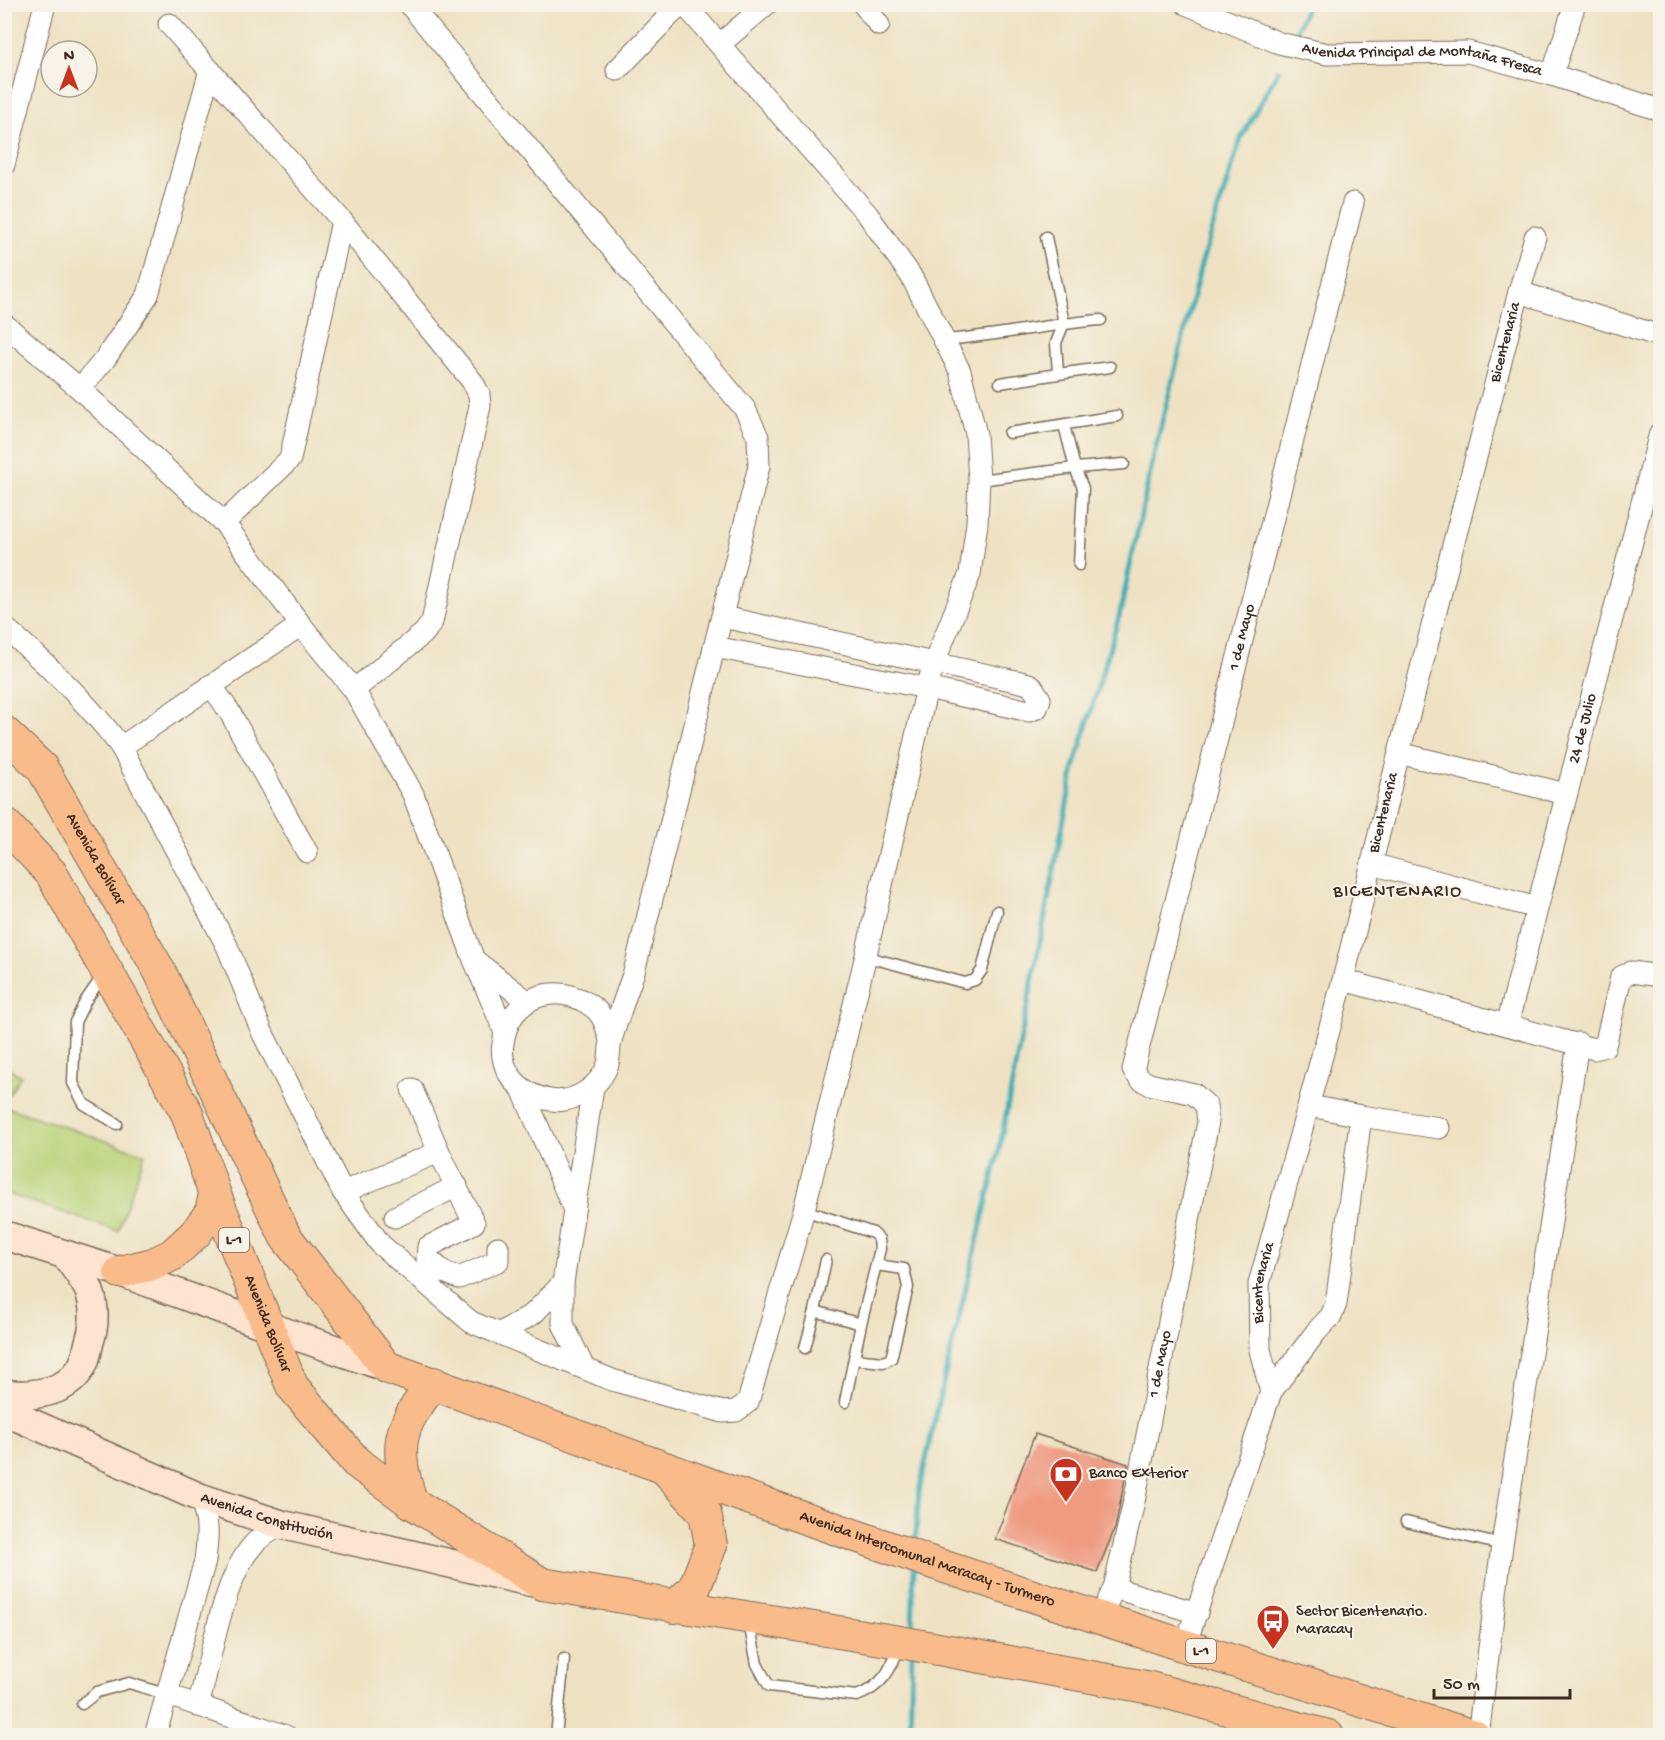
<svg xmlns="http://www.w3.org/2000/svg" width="1665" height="1740" viewBox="0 0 1665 1740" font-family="'Gochi Hand',sans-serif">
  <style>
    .green { fill: #b9d379; stroke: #7a7e4c; stroke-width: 1.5 }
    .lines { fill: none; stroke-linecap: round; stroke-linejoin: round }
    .stream { stroke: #3aacb4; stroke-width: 5 }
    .building { fill: #ef9b82 }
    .lane-casing { stroke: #7a6a58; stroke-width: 13 }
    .street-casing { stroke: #7a6a58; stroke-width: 23 }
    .secondary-casing { stroke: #7a6a58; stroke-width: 31 }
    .primary-casing { stroke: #7a6a58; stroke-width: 34 }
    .lane { stroke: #fff; stroke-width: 10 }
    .street { stroke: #fff; stroke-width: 21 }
    .secondary { stroke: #fde4d1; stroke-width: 28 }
    .primary { stroke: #fabb8b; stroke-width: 32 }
    .labels { text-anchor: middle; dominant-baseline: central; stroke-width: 4.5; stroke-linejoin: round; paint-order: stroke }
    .shield { fill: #f7f3e8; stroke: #73665b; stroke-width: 1.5 }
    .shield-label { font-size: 15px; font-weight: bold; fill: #3b2a1e }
    .street-label { font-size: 16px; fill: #3b2a1e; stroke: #f7f3e8 }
    .poi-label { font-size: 16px; fill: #3b2a1e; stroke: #f7f3e8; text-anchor: start }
    .neighbourhood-label { font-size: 18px; letter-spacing: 1.5px; fill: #3b2a1e; stroke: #f7f3e8 }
  </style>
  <rect width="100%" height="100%" fill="#f7f3e8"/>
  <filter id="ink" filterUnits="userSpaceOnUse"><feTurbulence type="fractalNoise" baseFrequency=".0167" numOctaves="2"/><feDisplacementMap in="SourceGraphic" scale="12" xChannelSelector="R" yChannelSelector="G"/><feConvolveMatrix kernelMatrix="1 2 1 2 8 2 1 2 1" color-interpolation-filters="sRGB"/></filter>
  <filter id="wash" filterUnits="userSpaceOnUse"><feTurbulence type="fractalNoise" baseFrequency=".008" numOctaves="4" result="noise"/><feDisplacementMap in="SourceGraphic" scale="24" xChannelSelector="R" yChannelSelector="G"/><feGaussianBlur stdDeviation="1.35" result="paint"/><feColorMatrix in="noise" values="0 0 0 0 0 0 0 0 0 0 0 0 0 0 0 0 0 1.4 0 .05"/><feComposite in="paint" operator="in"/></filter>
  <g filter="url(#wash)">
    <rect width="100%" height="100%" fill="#eee2c3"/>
    <path class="green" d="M5,1066L21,1076L5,1101Z
      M9,1108L145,1154L118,1231L5,1193V1122Z"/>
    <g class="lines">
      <path class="stream" d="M1297,29L1308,4
        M915,1545L919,1492L938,1404L998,1155L1074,768L1119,617L1155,450L1202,261L1241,138L1278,71
        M912,1635L914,1566
        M910,1736L912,1653"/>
    </g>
    <g id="blocks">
      <path class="building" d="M1035,1434L1128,1464L1115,1528L1097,1572L995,1539Z"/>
    </g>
  </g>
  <g filter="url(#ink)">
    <use href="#blocks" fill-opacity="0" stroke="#7a6a58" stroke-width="1.5"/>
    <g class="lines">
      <defs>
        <path id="lane" d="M944,340C997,336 1049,324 1101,320
          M1058,374L1110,367
          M1000,383L1058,374L1056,343L1064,323L1046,237
          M1064,425L1075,468L1083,488L1079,565
          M1009,433L1117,416
          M979,480L1075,468L1124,464
          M866,955L875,959L965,983L975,980L982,970L997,911
          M104,974L86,1000L75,1022L73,1083L84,1104L117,1124
          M804,1210L873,1233L879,1239L880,1249L861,1324L845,1402
          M826,1260L815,1311L861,1324
          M805,1348L815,1311
          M854,1359L883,1362L891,1359L908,1287L904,1269L876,1265
          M1406,1522L1502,1545
          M749,1622L757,1664L769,1686L857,1696C883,1686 891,1670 900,1644
          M82,1704L97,1692L129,1683L168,1695
          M556,1736L564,1659"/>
        <g id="street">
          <path d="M409,4L745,409L758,437L759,466L634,972C626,994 619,1015 612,1037C609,1046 610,1056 608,1064C600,1087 574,1104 550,1100C533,1097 519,1089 509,1074C504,1066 501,1053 503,1044C508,996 558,979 594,1008C604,1016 607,1029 610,1041"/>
          <path d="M863,4L879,25"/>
          <path id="s1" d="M1186,4L1279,43L1327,54L1468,52L1552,75L1660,110"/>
          <path d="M169,24L342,221L472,381L479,394L480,406L432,622L424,633L354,690"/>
          <path d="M720,44L767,4"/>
          <path d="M617,70L670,15L683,4"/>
          <path d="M1552,75L1575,4"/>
          <path d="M4,165L45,4"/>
          <path d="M1519,292L1660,336"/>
          <path d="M4,324L80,389L224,523L301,625L354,690L413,794L474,960L504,1030"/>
          <path d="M80,389L105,359L148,295L210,70"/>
          <path d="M224,523L290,459L342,221"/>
          <path d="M4,627C45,662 89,704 121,747L227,946L262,1032L343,1192L381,1245L471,1322L612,1380L723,1412L736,1411L748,1402L804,1210L866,955L927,688L934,663L970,574L977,523L979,480L976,434L960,371L911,276L868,215L684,4"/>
          <path d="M714,647L927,688L1029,711L1037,708L1040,699L1031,685L1025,683L723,617"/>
          <path d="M211,685L229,711L307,852"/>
          <path d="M121,747L301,625"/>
          <path d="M1399,753L1566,794"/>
          <path d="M1372,864L1537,908"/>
          <path d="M477,962L527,1001"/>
          <path d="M1343,980L1594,1049L1605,1046L1621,977L1631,972L1660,976"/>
          <path id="s2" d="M1507,1025L1660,433"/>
          <path d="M522,1089L574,1210"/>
          <path d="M1361,1116L1439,1128"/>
          <path d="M439,1152L474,1223L428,1247L427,1258L444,1272L459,1278L498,1261V1247"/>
          <path d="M343,1192L439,1152L412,1089"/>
          <path d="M395,1217L457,1186"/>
          <path d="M563,1283V1324L584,1368"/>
          <path d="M500,1333L533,1314L563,1283L593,1087"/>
          <path id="s3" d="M1271,1392L1260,1350L1259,1284L1343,980L1399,753L1519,292L1535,237"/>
          <path d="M1114,1588L1197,1613"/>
          <path id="s4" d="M1100,1618L1114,1588L1135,1497L1208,1122L1206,1105L1194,1094L1149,1084L1140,1079L1133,1070L1353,203"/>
          <path d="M1185,1646L1271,1392L1316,1332L1331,1316L1336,1304L1361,1116L1310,1106"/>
          <path d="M168,1695L286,1736"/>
          <path d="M198,1706C211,1661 223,1570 259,1539C266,1533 275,1529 283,1525"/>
          <path d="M155,1736L205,1561C208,1535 209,1524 201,1498"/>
          <path d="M1478,1736L1502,1545L1578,1043"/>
        </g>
        <g id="secondary">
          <path d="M4,1235L120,1272L270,1327L386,1367"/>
          <path d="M4,1394C34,1397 71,1393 84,1362C87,1355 88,1347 90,1340C95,1325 95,1305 89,1290C83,1278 73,1266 66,1255"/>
          <path id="s5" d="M4,1411L201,1498L283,1525L531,1582"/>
        </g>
        <g id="primary">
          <path id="s6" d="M4,732L42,768L159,970L285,1236L386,1367L734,1493L930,1562L1185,1646L1474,1736"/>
          <path id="s7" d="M4,823L51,873L187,1113L215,1195L292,1386L356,1462L411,1502L542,1584L900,1642L1146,1687L1328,1736"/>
          <path d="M120,1272L153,1264L172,1255L195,1234L211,1212L215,1195"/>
          <path d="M668,1472L705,1513L711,1545L694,1589L674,1607"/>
          <path d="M411,1502C394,1445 397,1429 434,1383"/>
        </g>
      </defs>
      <use href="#lane" class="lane-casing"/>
      <use href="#street" class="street-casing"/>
      <use href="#secondary" class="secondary-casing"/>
      <use href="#primary" class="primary-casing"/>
      <use href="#lane" class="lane"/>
      <use href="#street" class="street"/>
      <use href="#secondary" class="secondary"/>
      <use href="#primary" class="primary"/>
    </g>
  </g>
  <defs>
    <symbol id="bank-pin" viewBox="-11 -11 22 30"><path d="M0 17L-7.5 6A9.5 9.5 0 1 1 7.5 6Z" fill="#c8321e" stroke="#f7f3e8"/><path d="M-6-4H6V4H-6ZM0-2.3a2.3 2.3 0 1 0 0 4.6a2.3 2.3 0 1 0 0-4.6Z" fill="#fff"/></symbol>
    <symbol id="bus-pin" viewBox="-11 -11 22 30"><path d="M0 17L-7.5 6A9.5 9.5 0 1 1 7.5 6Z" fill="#c8321e" stroke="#f7f3e8"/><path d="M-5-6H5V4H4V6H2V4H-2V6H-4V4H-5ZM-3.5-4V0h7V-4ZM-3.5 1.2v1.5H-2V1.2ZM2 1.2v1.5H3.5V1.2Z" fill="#fff"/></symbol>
  </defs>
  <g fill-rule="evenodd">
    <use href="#bank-pin" x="1047" y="1455" width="38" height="52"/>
    <use href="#bus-pin" x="1254" y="1602" width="38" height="52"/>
  </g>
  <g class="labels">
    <g class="shield">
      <rect x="219" y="1228" width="30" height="24" rx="4.5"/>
      <rect x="1186" y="1639" width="30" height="24" rx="4.5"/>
    </g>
    <g class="shield-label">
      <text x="234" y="1240">L-1</text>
      <text x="1201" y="1651">L-1</text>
    </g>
    <g class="street-label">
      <text stroke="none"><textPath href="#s1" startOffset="246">Avenida Principal de Montaña Fresca</textPath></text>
      <text stroke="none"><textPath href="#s3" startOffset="1083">Bicentenaria</textPath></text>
      <text stroke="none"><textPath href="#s4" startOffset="1056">1 de Mayo</textPath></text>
      <text stroke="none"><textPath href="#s2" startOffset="306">24 de Julio</textPath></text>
      <text stroke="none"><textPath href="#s3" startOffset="597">Bicentenaria</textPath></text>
      <text stroke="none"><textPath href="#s6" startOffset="158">Avenida Bolívar</textPath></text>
      <text stroke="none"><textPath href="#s3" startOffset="111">Bicentenaria</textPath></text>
      <text stroke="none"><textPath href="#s7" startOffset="570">Avenida Bolívar</textPath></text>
      <text stroke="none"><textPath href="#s4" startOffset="262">1 de Mayo</textPath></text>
      <text stroke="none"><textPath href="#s5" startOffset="284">Avenida Constitución</textPath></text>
      <text stroke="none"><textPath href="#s6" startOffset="1320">Avenida Intercomunal Maracay - Turmero</textPath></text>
    </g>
    <g class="poi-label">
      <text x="1089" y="1474">Banco Exterior</text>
      <text x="1296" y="1612">Sector Bicentenario.<tspan x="1296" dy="18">Maracay</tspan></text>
    </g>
    <g class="neighbourhood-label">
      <text x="1398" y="892">BICENTENARIO</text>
    </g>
  </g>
  <rect width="1665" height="1740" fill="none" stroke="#f7f3e8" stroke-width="24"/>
  <g transform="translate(69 69)"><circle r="28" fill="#f7f3e8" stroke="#aca397" stroke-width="1.5"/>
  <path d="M0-4.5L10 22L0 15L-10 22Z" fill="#c8321e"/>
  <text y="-9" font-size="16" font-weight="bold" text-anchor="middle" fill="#3b2a1e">N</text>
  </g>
  <path d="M1434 1689v9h136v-9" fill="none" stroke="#3b2a1e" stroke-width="3"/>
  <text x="1443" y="1689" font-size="18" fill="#3b2a1e" stroke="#f7f3e8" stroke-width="4.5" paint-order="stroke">50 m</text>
</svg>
